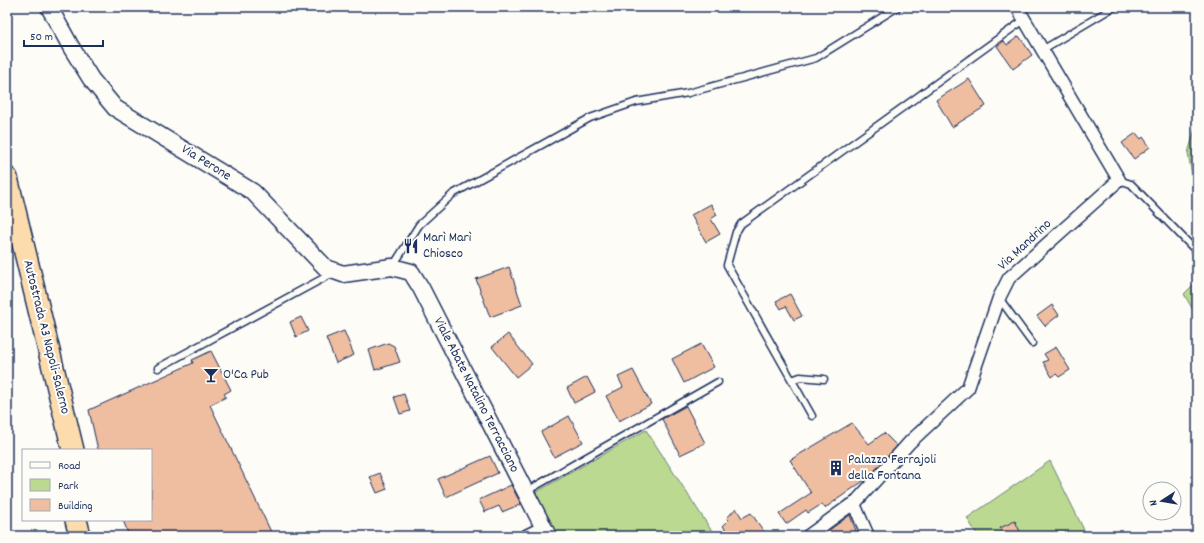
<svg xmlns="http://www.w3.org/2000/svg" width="1204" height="543" viewBox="0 0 1204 543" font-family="Dekko,sans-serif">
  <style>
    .green { fill: #bbd991; stroke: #6b8478 }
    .building { fill: #efbea0; stroke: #1b2f5e }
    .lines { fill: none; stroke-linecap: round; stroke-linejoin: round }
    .lane-casing { stroke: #1b2f5e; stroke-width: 9 }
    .street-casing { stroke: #1b2f5e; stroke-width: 15 }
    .secondary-casing { stroke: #1b2f5e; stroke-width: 19 }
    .highway-casing { stroke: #1b2f5e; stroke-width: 24 }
    .lane { stroke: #fdfcf7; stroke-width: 6 }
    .street { stroke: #fdfcf7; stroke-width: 12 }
    .secondary { stroke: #fdfcf7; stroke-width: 16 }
    .highway { stroke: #fcdcac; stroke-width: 21 }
    .labels { text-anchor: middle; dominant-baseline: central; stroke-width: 4; stroke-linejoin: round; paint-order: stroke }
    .street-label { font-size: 14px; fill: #1b2f5e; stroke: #fdfcf7 }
    .poi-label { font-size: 14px; fill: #1b2f5e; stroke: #fdfcf7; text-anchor: start }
  </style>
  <rect width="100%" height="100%" fill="#fdfcf7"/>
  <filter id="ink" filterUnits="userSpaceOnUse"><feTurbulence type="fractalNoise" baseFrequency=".025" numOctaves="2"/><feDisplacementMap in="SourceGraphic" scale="8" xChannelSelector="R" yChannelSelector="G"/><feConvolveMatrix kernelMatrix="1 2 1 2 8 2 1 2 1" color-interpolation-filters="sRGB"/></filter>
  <g filter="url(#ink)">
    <path class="green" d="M1197,122V201L1188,153Z
      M1197,281V317L1184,294Z
      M646,430L715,536H554L533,494Z
      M1050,461L1087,536H978L967,518Z"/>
    <path class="building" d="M1019,36L1032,55L1013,69L997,46L1004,41L1007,45Z
      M969,79L986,106L952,127L936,100Z
      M1136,133L1141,139L1143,137L1150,147L1134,159L1122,143Z
      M711,204L717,215L711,219L720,234L706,242L691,215Z
      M509,267L522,305L490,317L476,279Z
      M790,294L802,316L794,320L786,306L781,309L776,301Z
      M1052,305L1059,315L1045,326L1037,316Z
      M301,317L308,331L296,337L290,322Z
      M344,331L354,355L336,363L326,338Z
      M508,334L532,364L516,377L492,347Z
      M388,343L394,346L400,362L375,370L369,350Z
      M701,344L714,367L684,383L672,359Z
      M1056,347L1070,370L1059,377L1056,374L1052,377L1043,362L1048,360L1044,354Z
      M211,351L231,390L224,394L226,397L210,405L273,536H129L123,520H151V450H98L89,410L193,363L192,360Z
      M633,370L651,404L619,421L606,396L623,387L618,377Z
      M587,377L595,392L574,403L567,388Z
      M404,394L410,411L400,414L394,397Z
      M686,406L705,443L680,455L662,419Z
      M569,416L583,442L554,457L541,432Z
      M852,423L869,444L884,433L897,446L869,477L825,508L822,504L808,513L806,510L786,524L779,514L811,493L790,460Z
      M490,456L498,473L446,497L438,479Z
      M380,473L387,489L377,493L370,477Z
      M511,485L521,504L502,512L499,506L485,512L479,500Z
      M736,508L742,518L751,513L767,536H730L723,526L728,521L727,518Z
      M850,515L858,536H821Z
      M1015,521L1022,536H1003L1000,528Z"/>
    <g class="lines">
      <defs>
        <path id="lane" d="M1042,50L1114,7
          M1119,180L1131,184L1197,252
          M393,266L419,225L453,194L590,118L636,102L688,93L816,58L898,7
          M999,298L1032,343
          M158,368L333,273
          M792,380L800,377L824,379
          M812,416L727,265L736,232L741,224L1024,20
          M527,491L718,382"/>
        <path id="street" d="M854,504L868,536
          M526,536L544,527
          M808,536L848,507L854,504L910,442L968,388L999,298L1009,278L1119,180L1017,7"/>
        <path id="secondary" d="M49,7L71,47L91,79L115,108L253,192L326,268L343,274L392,267L411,272L421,288L548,536"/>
        <path id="highway" d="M7,178L73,450
          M76,520L80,536"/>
      </defs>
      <use href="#lane" class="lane-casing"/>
      <use href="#street" class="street-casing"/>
      <use href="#secondary" class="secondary-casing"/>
      <use href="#highway" class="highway-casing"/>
      <use href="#lane" class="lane"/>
      <use href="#street" class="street"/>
      <use href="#secondary" class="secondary"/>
      <use href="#highway" class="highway"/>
    </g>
  </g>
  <defs>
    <symbol id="restaurant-bare" viewBox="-9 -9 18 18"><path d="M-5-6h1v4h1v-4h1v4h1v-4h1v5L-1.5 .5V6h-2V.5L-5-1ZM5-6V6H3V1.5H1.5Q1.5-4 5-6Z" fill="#1b2f5e" stroke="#fdfcf7" stroke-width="2.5" paint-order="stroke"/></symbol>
    <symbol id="bar-bare" viewBox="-9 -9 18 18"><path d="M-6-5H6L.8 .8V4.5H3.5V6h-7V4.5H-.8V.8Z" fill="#1b2f5e" stroke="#fdfcf7" stroke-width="2.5" paint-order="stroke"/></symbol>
    <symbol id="building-bare" viewBox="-9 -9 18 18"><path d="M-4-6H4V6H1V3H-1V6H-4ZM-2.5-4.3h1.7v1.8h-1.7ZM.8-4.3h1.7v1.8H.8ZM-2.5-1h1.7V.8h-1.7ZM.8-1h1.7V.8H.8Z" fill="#1b2f5e" stroke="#fdfcf7" stroke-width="2.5" paint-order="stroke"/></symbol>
  </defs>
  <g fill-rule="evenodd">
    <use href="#restaurant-bare" x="400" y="235" width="22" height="22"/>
    <use href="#bar-bare" x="200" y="364" width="22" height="22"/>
    <use href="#building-bare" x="825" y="457" width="22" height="22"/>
  </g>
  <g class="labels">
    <g class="street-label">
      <text transform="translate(206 163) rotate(32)">Via Perone</text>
      <text transform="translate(1025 245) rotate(-43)">Via Mandrino</text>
      <text transform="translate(46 337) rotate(76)">Autostrada A3 Napoli-Salerno</text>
      <text transform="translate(476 395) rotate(63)">Viale Abate Natalino Terracciano</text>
    </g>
    <g class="poi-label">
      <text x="423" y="238">Marì Marì<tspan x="423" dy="16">Chiosco</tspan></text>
      <text x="223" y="375">O'Ca Pub</text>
      <text x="848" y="460">Palazzo Ferrajoli<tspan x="848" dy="16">della Fontana</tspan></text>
    </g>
  </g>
  <rect width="1204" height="543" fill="none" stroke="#fdfcf7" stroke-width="24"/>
  <rect x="12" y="12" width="1180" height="519" fill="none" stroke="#1b2f5e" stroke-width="1.5" filter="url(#ink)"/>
  <rect x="22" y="449" width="130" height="72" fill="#fdfcf7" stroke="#a3aaba"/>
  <rect x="30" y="462" width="20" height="6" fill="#fdfcf7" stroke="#a3aaba"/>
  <text x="58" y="469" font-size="12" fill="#1b2f5e">Road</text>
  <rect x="30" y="479" width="20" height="12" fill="#bbd991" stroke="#a3aaba"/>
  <text x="58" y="489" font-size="12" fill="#1b2f5e">Park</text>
  <rect x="30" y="499" width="20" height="12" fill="#efbea0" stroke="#a3aaba"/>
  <text x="58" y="509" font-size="12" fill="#1b2f5e">Building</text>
  <g transform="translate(1162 501) rotate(258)"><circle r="19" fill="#fdfcf7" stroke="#a3aaba"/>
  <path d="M0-3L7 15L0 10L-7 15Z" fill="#1b2f5e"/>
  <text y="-6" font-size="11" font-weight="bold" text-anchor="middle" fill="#1b2f5e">N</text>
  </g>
  <path d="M24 40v6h79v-6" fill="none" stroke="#1b2f5e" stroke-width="2"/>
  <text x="30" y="40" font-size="12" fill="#1b2f5e" stroke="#fdfcf7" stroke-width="3" paint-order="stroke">50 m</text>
</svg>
